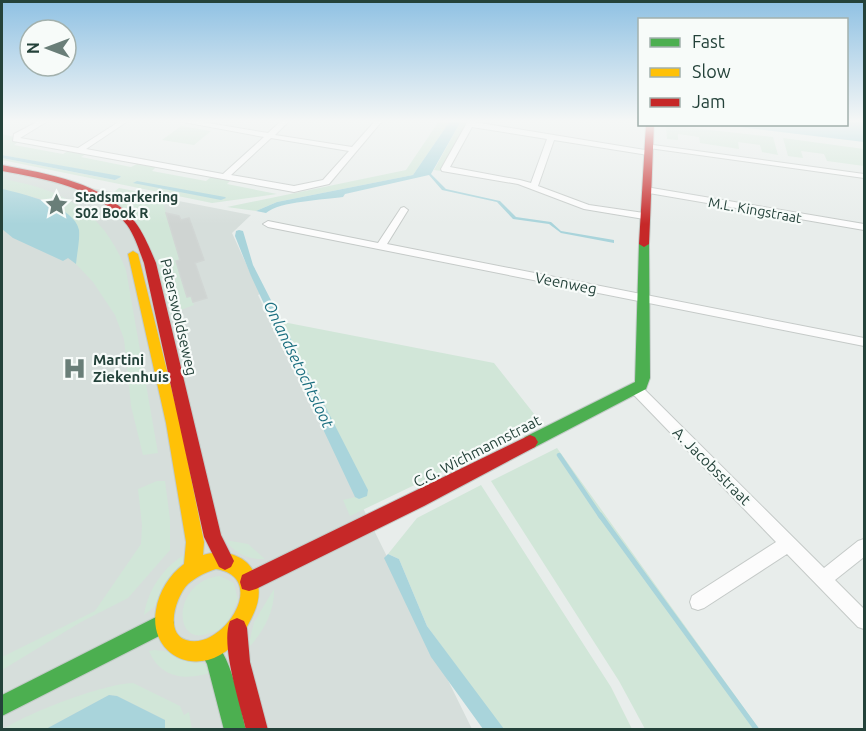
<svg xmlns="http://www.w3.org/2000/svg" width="866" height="731" viewBox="0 0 866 731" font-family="Ubuntu,sans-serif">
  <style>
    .built { fill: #d6dedb }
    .green { fill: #d1e6d8 }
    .water { fill: #a9d4db }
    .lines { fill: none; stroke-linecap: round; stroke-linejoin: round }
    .stream-far1 { stroke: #a9d4db; stroke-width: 4.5 }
    .stream { stroke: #a9d4db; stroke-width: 5 }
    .building { fill: #cfd4d2; stroke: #d1d6d4; stroke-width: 1.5 }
    .street-casing { stroke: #c5cac8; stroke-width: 2 }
    .fast-casing { stroke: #c3cbc8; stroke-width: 2 }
    .slow-casing { stroke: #c3cbc8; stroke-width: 2 }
    .jam-casing { stroke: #c3cbc8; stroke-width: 2 }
    .street { fill: #fcfcfc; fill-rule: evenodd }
    .fast { fill: #4caf50; fill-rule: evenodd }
    .slow { fill: #ffc107; fill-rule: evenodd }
    .jam { fill: #c62828; fill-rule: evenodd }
    .labels { text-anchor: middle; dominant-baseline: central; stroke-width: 4.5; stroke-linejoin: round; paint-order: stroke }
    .far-poi-label { font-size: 14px; font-weight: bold; fill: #24423a; stroke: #f7fbf9; text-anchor: start }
    .far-street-label { font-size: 14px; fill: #24423a; stroke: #f7fbf9 }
    .street-label { font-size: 15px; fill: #24423a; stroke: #f7fbf9 }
    .poi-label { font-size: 15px; font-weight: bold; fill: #24423a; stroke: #f7fbf9; text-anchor: start }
    .water-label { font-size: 16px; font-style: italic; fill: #1c6f80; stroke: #f7fbf9 }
  </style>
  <rect width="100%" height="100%" fill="#e8edeb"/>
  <path class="built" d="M2,170L122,194L127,191L251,215L232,233L260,294L258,295L472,729H2Z"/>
  <path class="green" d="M439,121H450L413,175L277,202L256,211L227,207L406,170Z
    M461,121H470L441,171L434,170Z
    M666,125L773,137L778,155L762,152L760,145L738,142L739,149L700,143L699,137L678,134V140L667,139Z
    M181,126L211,131L194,145L162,140Z
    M2,134L14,137L12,140L18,142L14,145L63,154L68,151L86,154L81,157L131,167L137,164L156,167L152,171L206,181L211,177L230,181L227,184L277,194L212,203L2,160V158L115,180L121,177L2,155Z
    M783,138L864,149V166L827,161L824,154L801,151L803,158L788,156Z
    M2,179C62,189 103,210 126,270L158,453L143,455L131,406L124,339L115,315L93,282L76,264L79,230L49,201L2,189Z
    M119,188L161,196L180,259L177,261L194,305L170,314C156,261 154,231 107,197Z
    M283,322L494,363L542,424L350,516L343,500L355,497L360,499Z
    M557,448L734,694L759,729H645L619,681L491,481Z
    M157,481H165L170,519V550L128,598L81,622L2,670V657L95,611L141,544L142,525L138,489Z
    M481,485L611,687L632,729H498L481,700L427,626L399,559L388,554L417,518Z
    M225,540L248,544L265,559C248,560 235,553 225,540Z
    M189,552L154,607L144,615C148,588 166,564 189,552Z
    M220,576L234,583L238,600C234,608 229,622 223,628C220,631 213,632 210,633C171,649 173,580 220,576Z
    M274,589C275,611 263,633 248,648L254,622Z
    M154,650C175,651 198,659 215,671C189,681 161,680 149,651Z
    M133,683L180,706L184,715L189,712L192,729H165V720L117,696L109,695L46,729L2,730C27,713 103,684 133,683Z"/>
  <path class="water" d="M450,121H461L431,174L446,189L500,201L516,217L551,222L561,231L614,240V243L561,233L549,224L513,219L497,202L442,190L429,175L345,194L343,197C324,200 280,201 266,213L256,211L277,202L413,175Z
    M847,121H864V142L723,125L846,124Z
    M2,155L120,176L121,177L115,180L2,158Z
    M137,181L225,197L226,198L221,200L133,183Z
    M2,189C21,193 75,206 79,230C80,240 77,253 76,264L68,258L63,261L13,238L2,229Z
    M239,230L243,231L253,265L368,490L367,496L359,499L355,497L251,276L235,236L236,231Z
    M388,554L399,559L427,626L504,729H483L431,657L384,558Z
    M109,695L117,696L165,720V729H46Z"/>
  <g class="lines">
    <path class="stream-far1" d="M559,455L601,517"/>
    <path class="stream" d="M600,515L757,730"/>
  </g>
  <path class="building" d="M166,213L179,216L181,220L189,218L204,260L195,263L207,298L193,302L191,296L187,297L176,261L180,260Z"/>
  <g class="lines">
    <defs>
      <path id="street" d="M39,121H48L20,138L78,148L120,121H128L86,149L223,174L264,137L178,121H196L268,133L281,121H289L275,135L352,147L375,121H382L329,184L294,192L13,141L14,134ZM271,138L349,151L323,180L294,186L231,175Z
        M468,121L651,151L652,153L648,155L554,140L538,186L589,205L644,213L648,216L644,219L584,209L518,184L442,171L441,169ZM472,127L547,139L531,183L520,180L450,167Z
        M646,144L864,174V178L649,148L645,146Z
        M646,187L864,224V230L643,192L642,190Z
        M404,207L408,210L387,244L864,338V346L268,227L263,224L268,221L378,243L401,208Z
        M636,384L640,385L824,568L858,541L864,539V557L835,580L864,609V629L858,627L787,554L704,608L698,610L692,608L690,602L692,596L776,542L632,393L630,389L632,385Z"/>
      <path id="fast" d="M644,241L649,244L650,378L646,389L535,447L530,449L525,447L522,442L525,437L635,382L639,244Z
        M164,613L171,616L174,623L171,630L2,716V695Z
        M209,639C231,648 240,707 246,730H224L207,664L199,649L202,642Z"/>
      <path id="slow" d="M133,251L138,254L180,423L204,542L203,555C223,548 249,555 256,577C261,591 259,603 252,617C245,632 236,646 220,655C186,674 149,649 156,610C159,592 169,575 184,564L186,542L166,423L128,254ZM216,569C271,578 221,652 186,640C164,633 176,596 188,584C196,577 206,572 216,569Z"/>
      <path id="jam" d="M646,124H654L649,244L644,247L639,244Z
        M2,165C48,174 104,182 135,222C144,234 150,249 156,263L221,535L234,561L231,567L225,570L219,567L204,537L144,263C139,250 135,236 127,225C98,187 45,179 2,171Z
        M530,435L535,437L538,442L535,447L424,506L256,589L249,591L242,589L240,582L242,575Z
        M237,618L244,621L247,628L250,662L268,730H246C240,704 220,644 230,621Z"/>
    </defs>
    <use href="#street" class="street-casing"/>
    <use href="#fast" class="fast-casing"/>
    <use href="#slow" class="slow-casing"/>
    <use href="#jam" class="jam-casing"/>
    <use href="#street" class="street"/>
    <use href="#fast" class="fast"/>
    <use href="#slow" class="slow"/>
    <use href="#jam" class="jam"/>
  </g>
  <linearGradient id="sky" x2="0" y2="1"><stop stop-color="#8fc1e3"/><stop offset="0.54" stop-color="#f5f7f6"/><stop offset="1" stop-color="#f5f7f6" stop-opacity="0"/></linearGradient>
  <rect width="866" height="224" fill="url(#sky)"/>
  <defs>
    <symbol id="sight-bare" viewBox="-9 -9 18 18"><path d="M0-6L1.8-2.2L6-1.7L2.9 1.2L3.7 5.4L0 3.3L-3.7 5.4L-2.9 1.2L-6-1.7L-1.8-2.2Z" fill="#697e78" stroke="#f7fbf9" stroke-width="2.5" paint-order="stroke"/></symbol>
    <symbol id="hospital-bare" viewBox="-9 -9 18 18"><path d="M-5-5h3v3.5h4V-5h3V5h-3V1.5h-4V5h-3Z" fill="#697e78" stroke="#f7fbf9" stroke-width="2.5" paint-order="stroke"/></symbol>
  </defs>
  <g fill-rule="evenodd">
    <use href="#sight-bare" x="40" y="188" width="33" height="33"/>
    <use href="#hospital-bare" x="58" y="352" width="33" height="33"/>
  </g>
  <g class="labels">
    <g class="far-poi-label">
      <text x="75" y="197">Stadsmarkering<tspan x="75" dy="16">S02 Book R</tspan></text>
    </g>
    <g class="far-street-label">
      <text transform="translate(755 210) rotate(10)">M.L. Kingstraat</text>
    </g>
    <g class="street-label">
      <text transform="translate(566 283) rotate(11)">Veenweg</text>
      <text transform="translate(179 317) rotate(77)">Paterswoldseweg</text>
      <text transform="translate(477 451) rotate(-27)">C.G. Wichmannstraat</text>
      <text transform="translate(712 466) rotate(45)">A. Jacobsstraat</text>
    </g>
    <g class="poi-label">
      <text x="93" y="359">Martini<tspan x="93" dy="17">Ziekenhuis</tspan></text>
    </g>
    <g class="water-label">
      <text transform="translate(299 364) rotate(64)">Onlandsetochtsloot</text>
    </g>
  </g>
  <rect width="866" height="731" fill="none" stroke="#24423a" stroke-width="6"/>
  <rect x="638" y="18" width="210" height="108" fill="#f7fbf9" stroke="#a3b1ad" stroke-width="1.5"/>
  <rect x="650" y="38" width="30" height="9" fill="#4caf50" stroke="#a3b1ad" stroke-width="1.5"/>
  <text x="692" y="48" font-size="18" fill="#24423a">Fast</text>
  <rect x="650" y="68" width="30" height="9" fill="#ffc107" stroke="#a3b1ad" stroke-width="1.5"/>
  <text x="692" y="78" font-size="18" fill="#24423a">Slow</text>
  <rect x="650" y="98" width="30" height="9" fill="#c62828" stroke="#a3b1ad" stroke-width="1.5"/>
  <text x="692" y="108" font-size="18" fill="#24423a">Jam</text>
  <g transform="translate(48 48) rotate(270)"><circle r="28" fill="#f7fbf9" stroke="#a3b1ad" stroke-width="1.5"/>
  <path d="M0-4.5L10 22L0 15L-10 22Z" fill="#697e78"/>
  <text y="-9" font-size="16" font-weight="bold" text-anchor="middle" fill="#24423a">N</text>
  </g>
</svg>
